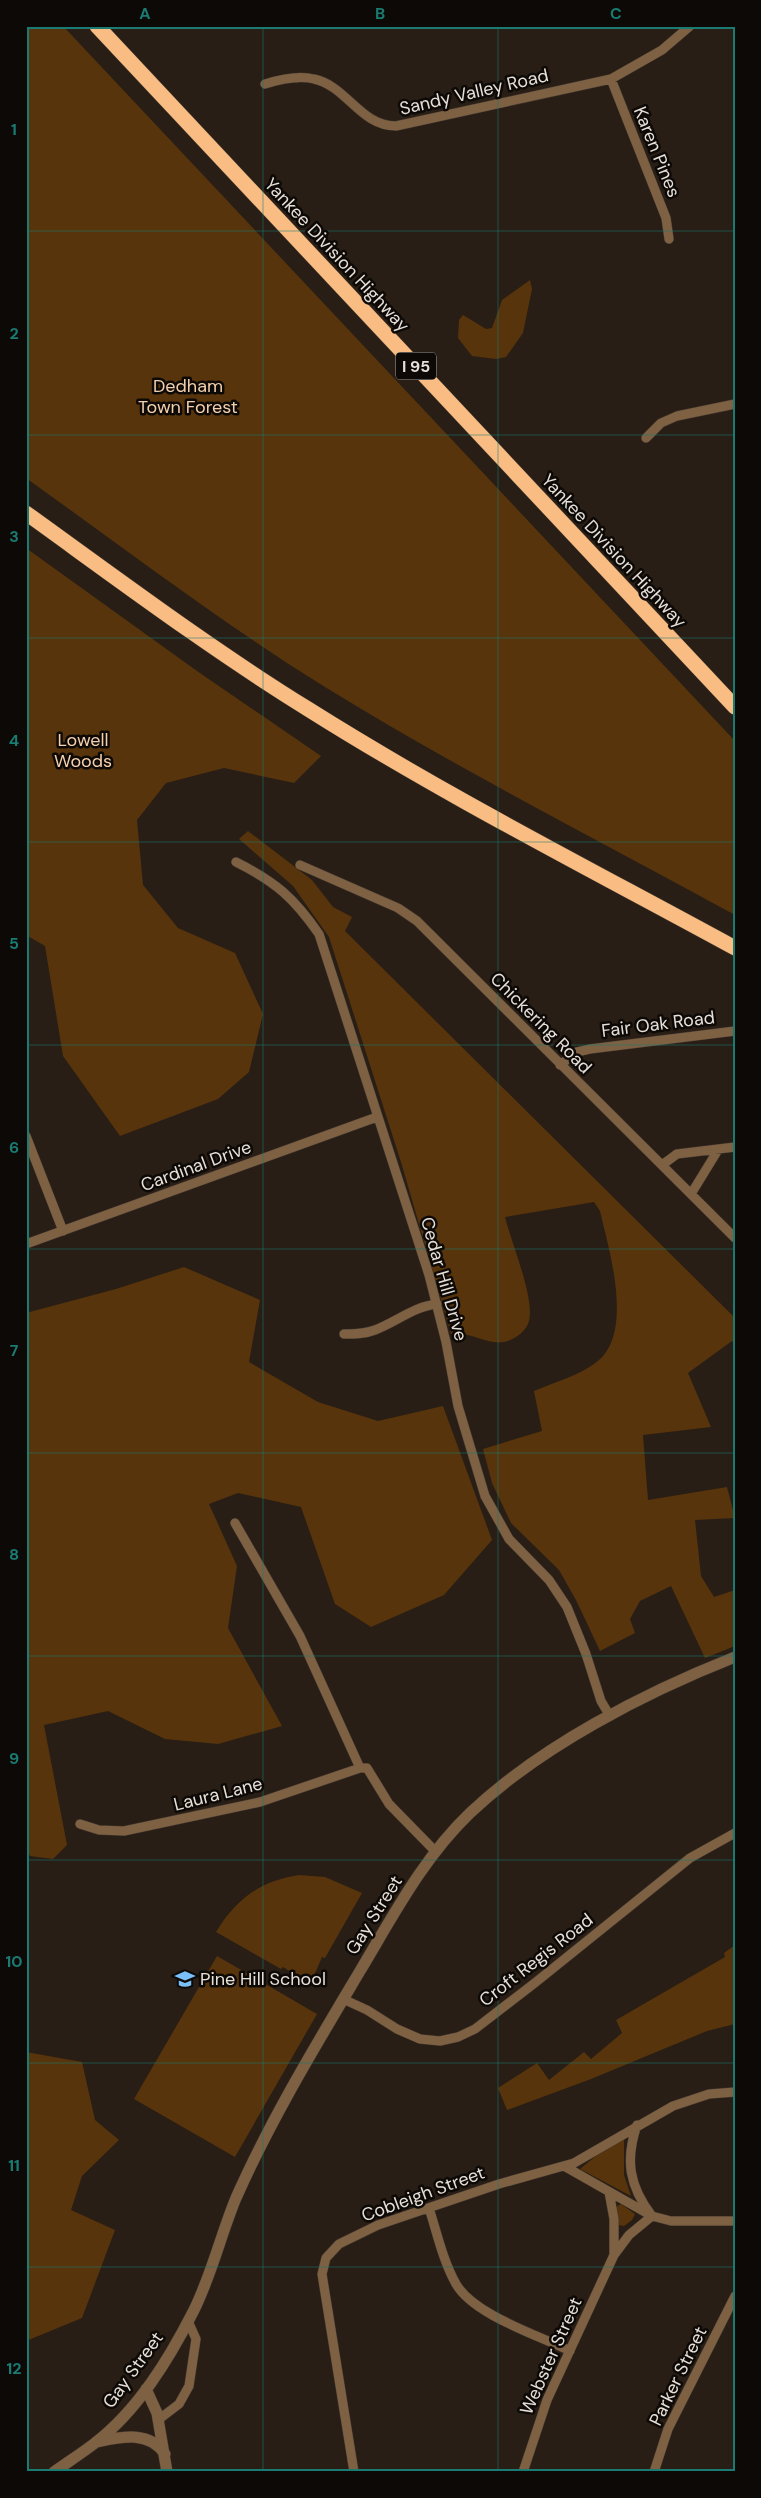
<svg xmlns="http://www.w3.org/2000/svg" width="761" height="2498" viewBox="0 0 761 2498" font-family="'DM Sans',sans-serif">
  <style>
    .green { fill: #57340c }
    .lines { fill: none; stroke-linecap: round; stroke-linejoin: round }
    .minor-casing { stroke: #433930; stroke-width: 10 }
    .tertiary-casing { stroke: #433930; stroke-width: 12 }
    .motorway-casing { stroke: #433930; stroke-width: 16 }
    .minor { stroke: #7e6043; stroke-width: 9 }
    .tertiary { stroke: #7e6043; stroke-width: 11 }
    .motorway { stroke: #f9bd83; stroke-width: 15 }
    .grid { fill: none; stroke: #1a7b73; stroke-width: 1; stroke-opacity: 0.55 }
    .labels { text-anchor: middle; dominant-baseline: central; stroke-width: 5; stroke-linejoin: round; paint-order: stroke }
    .shield { fill: #0d0906; stroke: #a6a09a; stroke-width: 1 }
    .shield-label { font-size: 16px; font-weight: bold; fill: #e7e0d9 }
    .street-label { font-size: 18px; fill: #e7e0d9; stroke: #0d0906 }
    .park-label { font-size: 18px; fill: #f4cfac; stroke: #0d0906 }
    .poi-label { font-size: 18px; fill: #e7e0d9; stroke: #0d0906; text-anchor: start }
    .neatline { fill: none; stroke: #1a7b73; stroke-width: 2 }
    .grid-label { font-size: 16px; text-anchor: middle; font-weight: bold; fill: #1a7b73 }
  </style>
  <rect width="100%" height="100%" fill="#281e15"/>
  <path class="green" d="M26,26H63L735,741V915C598,840 458,769 325,687C222,623 125,549 26,478Z
    M530,280L532,289L523,333L506,357L496,359L472,356L458,338L459,320L463,315L486,329L492,328L502,300Z
    M26,548L197,671L321,756L294,783L224,768L166,783L137,820L143,885L178,928L235,953L263,1014L249,1072L218,1099L120,1136L63,1056L45,946L26,935Z
    M248,831L312,880L333,907L352,917L345,931L735,1318V1345L732,1341L688,1373L711,1427L643,1435L648,1500L727,1487L735,1518L695,1520L701,1576L714,1597L735,1590V1646L705,1658L671,1586L640,1601L630,1619L635,1633L600,1651L576,1600L559,1570L511,1523L492,1483L483,1449L542,1431L534,1391C553,1383 577,1376 594,1364C636,1337 609,1250 600,1211L594,1202L505,1217C511,1242 535,1298 529,1321C526,1332 514,1340 504,1342C486,1345 470,1331 451,1334L401,1162L329,937L293,886L239,839Z
    M184,1267L260,1300L249,1362L318,1402L378,1421L443,1406L492,1540L444,1595L371,1627L335,1604L301,1507L238,1493L209,1504L237,1566L228,1628L282,1726L218,1744L165,1739L108,1711L44,1725L67,1845L53,1859L30,1856L26,1849V1313L116,1289Z
    M299,1875L325,1877L362,1893L325,1958L322,1957L313,1978L302,1982L295,1978L294,1974L283,1967L281,1969L216,1932C236,1899 260,1881 299,1875Z
    M735,1945V2024L707,2031L591,2079L507,2110L498,2088L537,2063L549,2080L584,2052L591,2059L622,2033L616,2020L725,1957L724,1953Z
    M217,1956L317,2014L235,2157L134,2099Z
    M26,2052L82,2062L95,2120L119,2140L82,2176L71,2210L115,2230L82,2318L26,2341Z
    M624,2139V2175L631,2196L580,2169L603,2150Z
    M621,2204L635,2214L632,2220L624,2226L619,2225L616,2207Z"/>
  <g class="lines">
    <defs>
      <path id="minor" d="M611,79L666,218L669,239
        M265,84C281,79 298,75 314,79C347,86 360,126 396,126L611,79L662,50L690,26
        M646,438L661,423L677,416L735,404
        M236,862C276,882 294,898 319,934L429,1275L446,1342L458,1406L485,1496L509,1539L549,1580L567,1607L586,1654L601,1701L610,1716
        M300,865L398,908L417,921L735,1238
        M560,1065L577,1052L590,1049L735,1031
        M26,1136L63,1231
        M662,1165L677,1154L735,1147
        M691,1194L718,1150
        M26,1244L377,1117
        M344,1334C355,1334 365,1334 375,1330C396,1322 415,1306 437,1304
        M235,1523L300,1636L360,1768
        M80,1824L99,1830L124,1831L260,1802L360,1768H367L389,1804L435,1851
        M343,1999L367,2010L397,2029L420,2039L440,2041L458,2037L475,2029L536,1982L690,1858L735,1833
        M637,2125C625,2160 629,2186 652,2216L671,2221H735
        M609,2192L614,2219V2255
        M429,2208C437,2233 443,2261 456,2284C474,2315 538,2335 570,2351
        M158,2420L179,2404L189,2386L196,2339L188,2321
        M354,2472L322,2274L326,2258L339,2244L378,2225L499,2184L574,2163L673,2106L709,2094L735,2092
        M523,2472L547,2400L614,2255L629,2235L652,2216L564,2166
        M654,2472L668,2429L735,2296"/>
      <path id="tertiary" d="M146,2389L157,2413L167,2472
        M96,2442C121,2437 149,2430 165,2454
        M54,2472C68,2462 82,2453 95,2443C138,2410 169,2359 193,2312C211,2277 221,2234 236,2198C271,2119 316,2045 360,1971C393,1916 423,1858 470,1813C541,1746 644,1693 735,1657"/>
      <path id="motorway" d="M97,26L735,707
        M26,513C119,580 211,649 308,709C446,796 592,870 735,948"/>
    </defs>
    <use href="#minor" class="minor-casing"/>
    <use href="#tertiary" class="tertiary-casing"/>
    <use href="#motorway" class="motorway-casing"/>
    <use href="#minor" class="minor"/>
    <use href="#tertiary" class="tertiary"/>
    <use href="#motorway" class="motorway"/>
  </g>
  <path class="grid" d="M263,26V2472M498,26V2472M26,231H735M26,435H735M26,638H735M26,842H735M26,1045H735M26,1249H735M26,1453H735M26,1656H735M26,1860H735M26,2063H735M26,2267H735"/>
  <defs>
    <symbol id="school-bare" viewBox="-9 -9 18 18"><path d="M0-5L7-2L0 1L-7-2ZM-4 1L0 2.5L4 1V4Q0 6-4 4Z" fill="#7abff8" stroke="#0d0906" stroke-width="2.5" paint-order="stroke"/></symbol>
  </defs>
  <g fill-rule="evenodd">
    <use href="#school-bare" x="171" y="1965" width="28" height="28"/>
  </g>
  <g class="labels">
    <rect class="shield" x="396" y="352.5" width="40" height="27" rx="4"/>
    <g class="shield-label">
      <text x="416" y="366">I 95</text>
    </g>
    <g class="street-label">
      <text transform="translate(474 92) rotate(-13)">Sandy Valley Road</text>
      <text transform="translate(657 152) rotate(68)">Karen Pines</text>
      <text transform="translate(337 255) rotate(47)">Yankee Division Highway</text>
      <text transform="translate(614 551) rotate(47)">Yankee Division Highway</text>
      <text transform="translate(541 1023) rotate(45)">Chickering Road</text>
      <text transform="translate(658 1024) rotate(-7)">Fair Oak Road</text>
      <text transform="translate(196 1166) rotate(-20)">Cardinal Drive</text>
      <text transform="translate(444 1279) rotate(74)">Cedar Hill Drive</text>
      <text transform="translate(218 1794) rotate(-14)">Laura Lane</text>
      <text transform="translate(374 1915) rotate(-58)">Gay Street</text>
      <text transform="translate(536 1960) rotate(-38)">Croft Regis Road</text>
      <text transform="translate(423 2194) rotate(-20)">Cobleigh Street</text>
      <text transform="translate(551 2356) rotate(-66)">Webster Street</text>
      <text transform="translate(133 2370) rotate(-54)">Gay Street</text>
      <text transform="translate(678 2376) rotate(-64)">Parker Street</text>
    </g>
    <g class="park-label">
      <text x="188" y="386">Dedham<tspan x="188" dy="21">Town Forest</tspan></text>
      <text x="83" y="740">Lowell<tspan x="83" dy="21">Woods</tspan></text>
    </g>
    <g class="poi-label">
      <text x="200" y="1979">Pine Hill School</text>
    </g>
  </g>
  <rect width="761" height="2498" fill="none" stroke="#0d0906" stroke-width="55"/>
  <rect x="28" y="28" width="706" height="2442" class="neatline"/>
  <g class="grid-label">
    <text x="145" y="19">A</text>
    <text x="380" y="19">B</text>
    <text x="616" y="19">C</text>
    <text x="14" y="135">1</text>
    <text x="14" y="339">2</text>
    <text x="14" y="542">3</text>
    <text x="14" y="746">4</text>
    <text x="14" y="949">5</text>
    <text x="14" y="1153">6</text>
    <text x="14" y="1356">7</text>
    <text x="14" y="1560">8</text>
    <text x="14" y="1764">9</text>
    <text x="14" y="1967">10</text>
    <text x="14" y="2171">11</text>
    <text x="14" y="2374">12</text>
  </g>
</svg>
